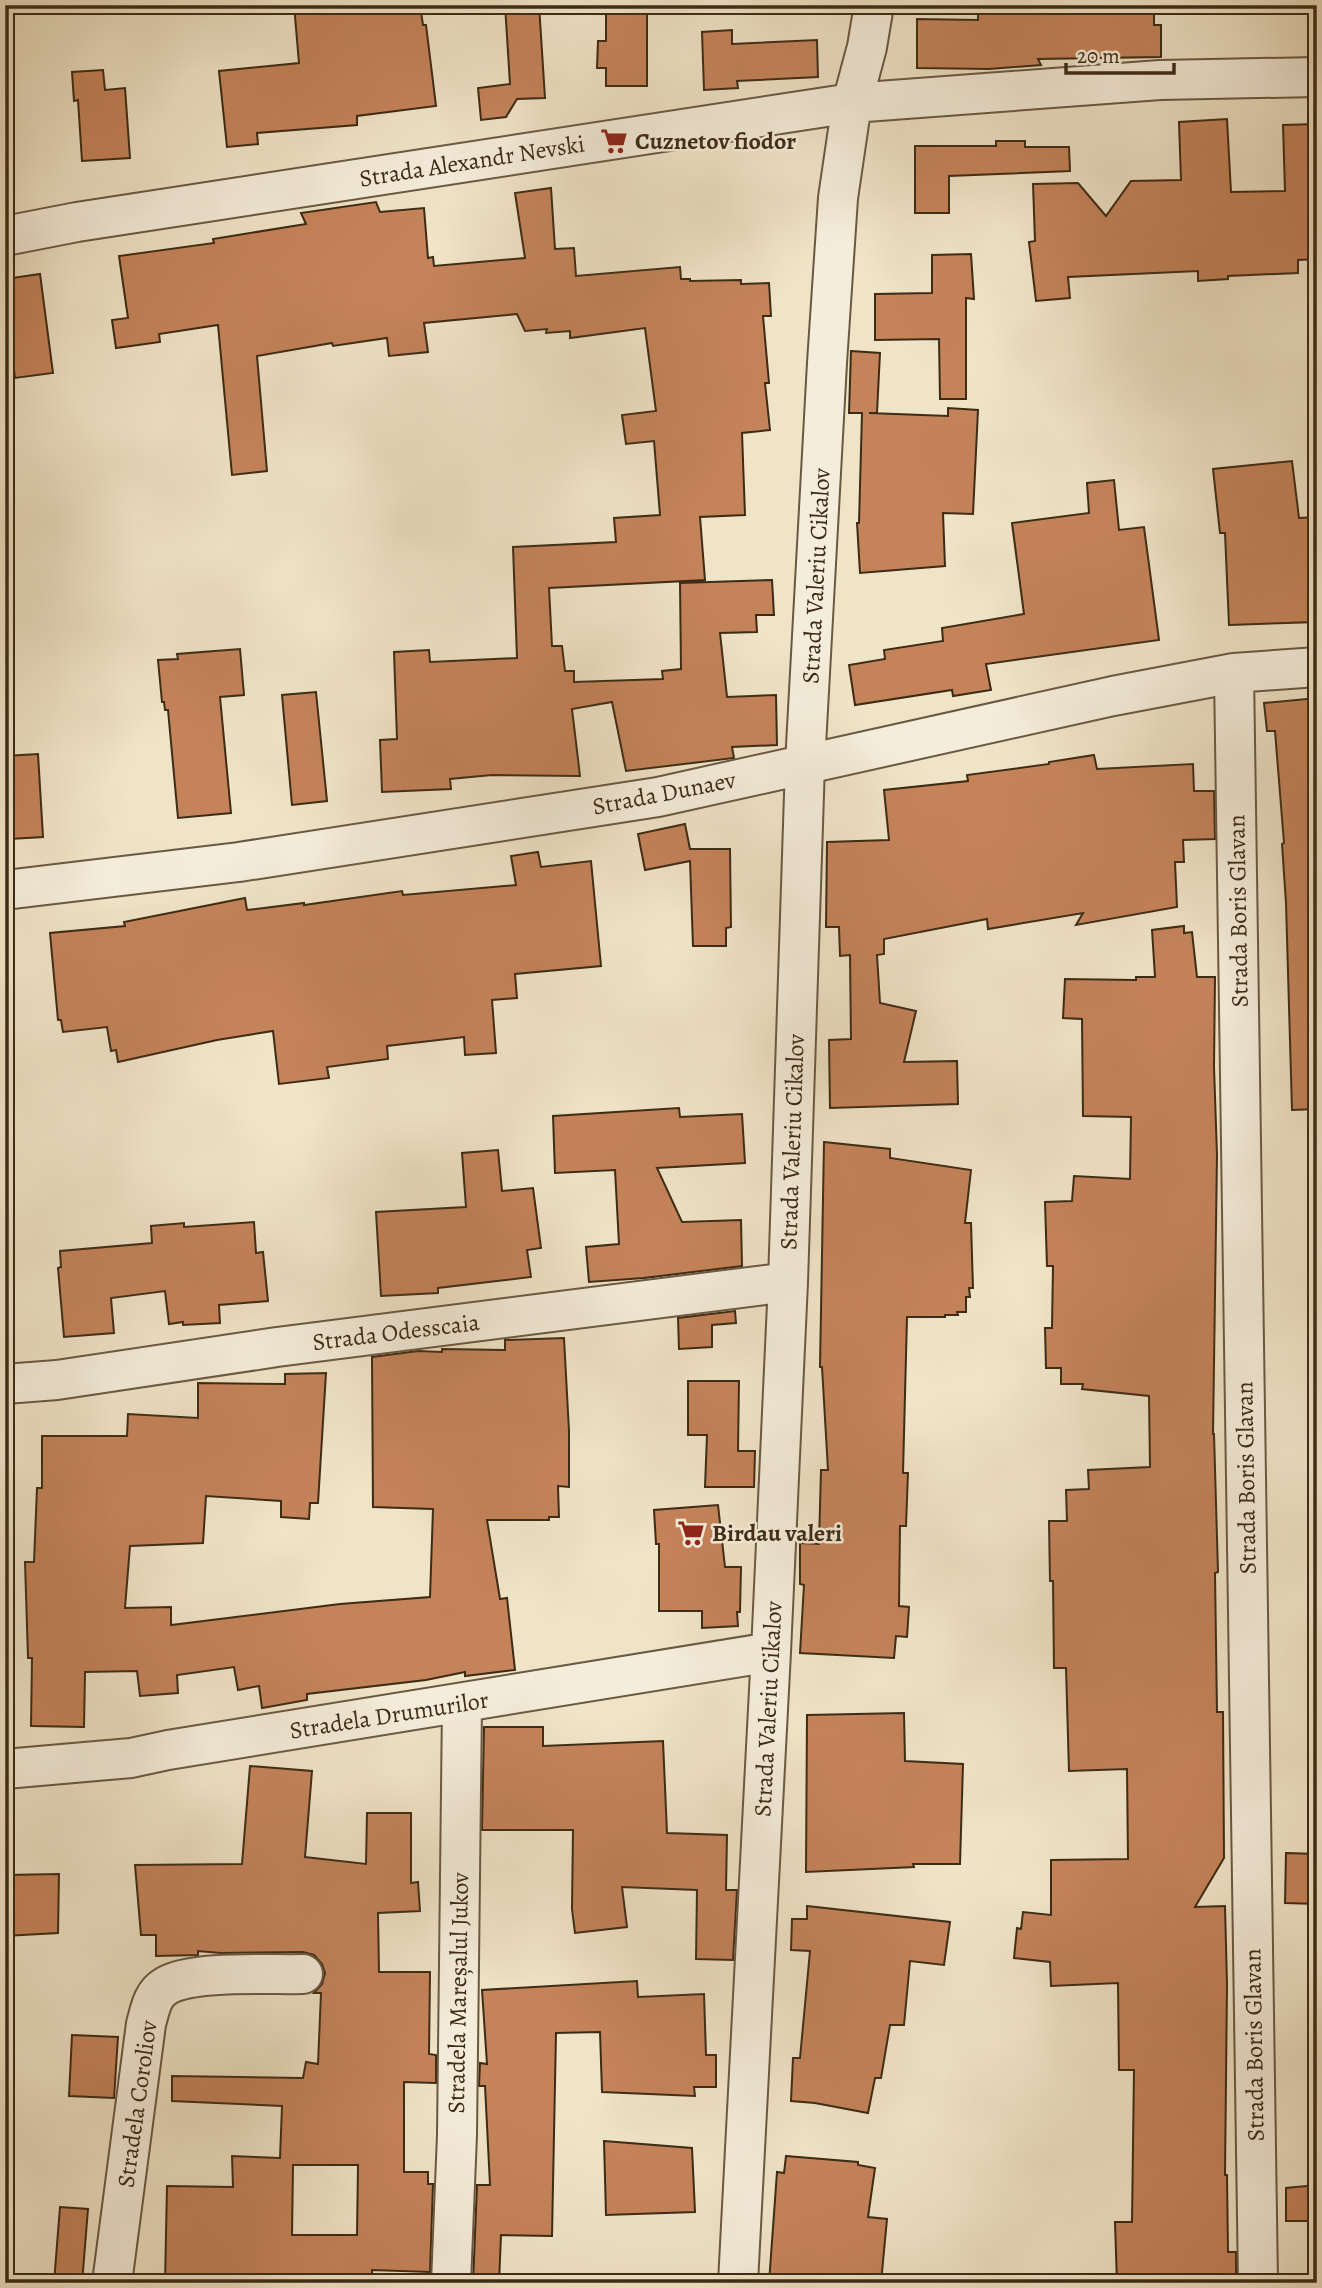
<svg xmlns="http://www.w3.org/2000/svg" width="1322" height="2288" viewBox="0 0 1322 2288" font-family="Alegreya,serif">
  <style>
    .building { fill: #c5835a; stroke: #3d2b16; stroke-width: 2; fill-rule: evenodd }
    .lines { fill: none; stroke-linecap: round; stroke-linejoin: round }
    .minor-casing { stroke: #6a5942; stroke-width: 42 }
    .minor { stroke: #f5eddb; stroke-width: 38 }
    .labels { text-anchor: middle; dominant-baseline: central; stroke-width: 5; stroke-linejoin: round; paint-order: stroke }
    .poi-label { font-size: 24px; font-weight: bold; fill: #3d2b16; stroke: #f5eddb; text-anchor: start }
    .street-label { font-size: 24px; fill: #3d2b16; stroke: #f5eddb }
  </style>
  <rect width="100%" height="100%" fill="#f0e4c7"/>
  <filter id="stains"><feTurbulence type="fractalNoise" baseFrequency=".00286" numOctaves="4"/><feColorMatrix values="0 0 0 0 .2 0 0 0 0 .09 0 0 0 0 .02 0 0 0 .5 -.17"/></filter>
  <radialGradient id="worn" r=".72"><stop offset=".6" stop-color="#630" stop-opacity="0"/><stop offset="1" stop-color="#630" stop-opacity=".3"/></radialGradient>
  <path class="building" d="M294,5H420L423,25H426L436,106L357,116V125L257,133L258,144L227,147L219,71L299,63Z
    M505,5H539L545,98L517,99L506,117L481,120L478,88L510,84Z
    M610,5H647V86H606V68H597L598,41H606V6Z
    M978,5H1154V25H1161V57L1038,59L1041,65L989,69L917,68V19L978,20Z
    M732,30V44L817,40L818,77L737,81L738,88L704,90L702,32Z
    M103,70L105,90L125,88L130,158L82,161L78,100L74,101L72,72Z
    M1227,119L1231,192L1285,191L1283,125L1317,124V259L1298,260V273L1228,276V279L1198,281V271L1068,277L1070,298L1036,301L1029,242L1035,241L1033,184L1078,183L1106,216L1131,181L1181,180L1179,122Z
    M996,141H1025V147H1069L1070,171L949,176V213H915V146H996Z
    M551,188L555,249L574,248L576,276L680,267L681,279H690V281L741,280V284L769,283L771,316H763L769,383H765L770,430L742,433L745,515L700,517L705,580L549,588L552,646H562L565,671H574V682L663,679L662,671L681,669L680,583L772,580L774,615H756L757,632L720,633L727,697L776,695L777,745L732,747L734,758L626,771L612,702L572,709L580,776L492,775L450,779L451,789L382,792L380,740L397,739L394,652L429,650L430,662L517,658L513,547L616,542L614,518L660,515L654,441L626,444L622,415L656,411L645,328L570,338V331L546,333L547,329L525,331L517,314L424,323L428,352L389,356L387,338L333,346L332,343L257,356L267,471L232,475L218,325L159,334L160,342L116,348L112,320L128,318L119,256L214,243L213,239L306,224L301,213L376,202L380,212L424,208L428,258L433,257L434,266L525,258L515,193Z
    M971,254L974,299L966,298V399H940L939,339L875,340V294L932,293V255Z
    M40,274L53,373L15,378L5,304V279Z
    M851,351L880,353L877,413H869L948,416V408L978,410L973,514L943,513L945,566L860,573L857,523H859L862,413H849Z
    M1292,461L1299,518L1317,517V622L1229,625L1225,533H1220L1213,469Z
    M1114,480L1119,530L1144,527L1159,640L986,664L991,690L953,696L952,690L855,705L849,665L885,659L884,650L943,641L942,628L1024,614L1012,523L1089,513L1087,483Z
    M240,649L244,695L220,697L231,813L178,818L168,710H165L164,702H162L158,660L178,659L177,654Z
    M316,692L327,801L292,805L282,695Z
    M1317,698V1109L1292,1110L1286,903L1282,844L1284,843L1275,731H1267L1264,703Z
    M38,754L43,837L10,839L5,756Z
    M1094,755L1097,769L1193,764L1194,791H1214L1215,839L1183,840L1184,862H1175L1177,907L1076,925L1083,913L988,929L987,919L884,939V954L877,955L880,1003L916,1011L904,1062L957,1061L958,1104L830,1108L829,1040L851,1039L850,955L840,956L839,927H826L827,842L889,840L884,790L968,781L967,775L1049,764V762Z
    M685,824L690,849H730L731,927L726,928V946H693L690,861L645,870L638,834Z
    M538,852L541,867L591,861L601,966L515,974L517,998L492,1000L496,1053L465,1055L464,1037L387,1046L388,1059L327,1067L329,1078L279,1084L273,1031L217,1040L118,1062L116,1050L111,1051L107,1027L63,1032L61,1020H58L50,933L125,926L124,922L245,898L247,910L304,903V905L402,891L403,895L516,885L511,856Z
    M1184,926V933L1192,932L1197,977H1215L1214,1067L1217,1155L1213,1434H1214L1218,1572L1215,1573L1217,1712H1223L1224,1858L1195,1907L1225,1906L1227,1984L1225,2175H1227L1228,2252H1236V2283H1117L1115,2222H1132L1134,2070H1119L1118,1983L1051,1986L1050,1962L1014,1958L1017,1928L1021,1929L1023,1912L1051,1915V1860L1128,1859L1127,1769L1069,1771L1066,1668H1054L1053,1581H1050L1049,1521H1067L1066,1490L1089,1489L1088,1470L1150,1467L1149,1396L1082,1389L1083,1384H1061V1368H1046L1045,1328H1052L1053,1266H1047L1045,1202L1072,1201L1074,1176L1130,1179L1131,1117L1083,1116L1082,1019L1063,1018L1065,979L1136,980V977H1155L1152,930Z
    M679,1108L680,1117L742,1114L745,1163L657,1168L682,1222L741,1220L742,1266L644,1278L589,1282L586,1247L619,1244L615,1170L555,1173L553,1116Z
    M824,1142L890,1149V1158L971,1170L965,1223H971L973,1288H969L970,1297H966V1312H957L958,1315H945V1317H907L903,1473H908L906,1526H900L899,1606L909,1607L907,1637L896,1636L894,1658L800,1653L804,1585L800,1584V1543L819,1544L821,1470H828L822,1367H820Z
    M498,1150L502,1191L533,1188L541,1248L527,1250L531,1277L438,1288V1293L381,1296L376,1212L466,1207L462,1153Z
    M254,1222L256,1253L263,1252L268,1301L219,1305L220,1323L183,1325V1322L169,1324L165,1291L111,1298L114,1333L64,1337L58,1268L61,1267L60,1251L152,1243L151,1226L184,1223V1227Z
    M735,1311L736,1323L712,1325V1347L679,1349L678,1318Z
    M564,1338L569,1431V1487L558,1486L559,1517H549V1520H487L500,1599L507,1598L515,1670L465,1676V1672L426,1680L307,1694V1700L262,1708L259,1686L238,1690L234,1667L177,1675L178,1693L140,1696L137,1671L85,1672L84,1727L31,1726L32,1658H28L25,1562H34L37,1488H42V1436H127L128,1414L198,1418V1383L285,1384V1374L326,1373L318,1503H310L309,1519L281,1517V1501L206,1496L203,1543L130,1546L125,1608L171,1607V1625L340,1604L430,1597L433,1509L373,1507L372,1357L418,1351L442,1352V1349L505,1350V1340Z
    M688,1381H739L738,1451H755L754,1487H705L707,1435H688Z
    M718,1505L725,1567H741L740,1612H737L738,1626L702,1628V1611H659V1544H656L654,1510Z
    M904,1713L905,1761L963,1764L960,1864H913L914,1867L806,1872L807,1715Z
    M484,1727H543V1746L663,1741L667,1833L727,1835L726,1890H737L733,1960L696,1959L697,1890L622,1887L627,1927L575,1933L572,1909L573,1830H482Z
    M250,1766L312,1771L305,1857L366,1864L367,1813H411V1883L418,1882L420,1911L378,1913L379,1972H430L429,2054L436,2055V2083L404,2082V2172H428V2184H433L430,2272L372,2270V2283H305L306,2275L212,2277V2283H165L167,2186L233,2187L232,2156L280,2158L282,2106L172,2101V2076L303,2078L306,2062L318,2064L321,1993H314L322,1984L325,1973L322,1964L314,1955L303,1952L221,1953L198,1951V1955L156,1956V1935H141L135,1865L242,1864ZM293,2165H358L357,2235H292Z
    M1286,1853L1317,1854V1904L1285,1903Z
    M59,1874L58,1933L5,1936V1875Z
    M807,1906L950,1922L944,1965L910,1961L904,2025H890L881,2078H875L868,2113L815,2103L791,2101L793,2058H800L810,1951L791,1950L792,1919H807Z
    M637,1981L638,1997L704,1994L706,2055H716V2087H694L695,2096L602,2092L600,2032L556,2033L552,2236L501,2235L499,2283H473L477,2185H490L485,2086H479L480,2063L487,2064L482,1990Z
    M72,2035L118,2037L114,2098L69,2096Z
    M604,2141L692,2148L695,2212L606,2215Z
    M786,2156L858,2162V2165L875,2168L868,2217L887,2219L881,2283H769L777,2172L784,2173Z
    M1317,2185V2221H1286V2188Z
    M60,2207L88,2209L82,2283H54Z"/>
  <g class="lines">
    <defs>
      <path id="minor" d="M5,236L77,222L852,103L1160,80L1317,77
        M1234,673L1258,2283
        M5,890L239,862L658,797L1113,696L1234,673L1317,667
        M5,1384L57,1380L277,1347L788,1282
        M5,1769L131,1758L168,1750L771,1652
        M112,2283L146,2024C150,2010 152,1994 166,1986C192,1970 270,1975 303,1974
        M451,2283L457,2135L462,1704
        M738,2283L771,1652L788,1282L805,764L827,363L838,198L852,103L867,47L874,5"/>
    </defs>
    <use href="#minor" class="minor-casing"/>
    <use href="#minor" class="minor"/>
  </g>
  <defs>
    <symbol id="supermarket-bare" viewBox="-9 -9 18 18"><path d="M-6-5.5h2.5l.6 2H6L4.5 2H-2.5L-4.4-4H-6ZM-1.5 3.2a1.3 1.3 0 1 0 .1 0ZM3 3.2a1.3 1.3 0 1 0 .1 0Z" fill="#8f2418" stroke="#f5eddb" stroke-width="2.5" paint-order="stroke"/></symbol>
  </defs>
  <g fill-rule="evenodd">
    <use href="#supermarket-bare" x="595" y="122" width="38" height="38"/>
    <use href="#supermarket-bare" x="672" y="1514" width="38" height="38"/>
  </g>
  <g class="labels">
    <g class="poi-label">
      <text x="635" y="141">Cuznetov fiodor</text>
      <text x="712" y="1533">Birdau valeri</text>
    </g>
    <g class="street-label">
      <text transform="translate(472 161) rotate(-9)">Strada Alexandr Nevski</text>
      <text transform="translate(816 576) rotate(-87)">Strada Valeriu Cikalov</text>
      <text transform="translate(664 793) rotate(-11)">Strada Dunaev</text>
      <text transform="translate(1238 911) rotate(-91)">Strada Boris Glavan</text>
      <text transform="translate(792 1142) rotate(-88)">Strada Valeriu Cikalov</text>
      <text transform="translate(396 1332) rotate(-7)">Strada Odesscaia</text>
      <text transform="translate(1246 1478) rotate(-91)">Strada Boris Glavan</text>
      <text transform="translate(768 1709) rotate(-87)">Strada Valeriu Cikalov</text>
      <text transform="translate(389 1715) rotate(-9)">Stradela Drumurilor</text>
      <text transform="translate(458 1993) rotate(-89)">Stradela Mareșalul Jukov</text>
      <text transform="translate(1254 2045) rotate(-91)">Strada Boris Glavan</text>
      <text transform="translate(137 2104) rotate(-82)">Stradela Coroliov</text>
    </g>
  </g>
  <rect width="1322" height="2288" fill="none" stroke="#f0e4c7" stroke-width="28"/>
  <rect x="7" y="7" width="1308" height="2274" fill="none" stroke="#3d2b16" stroke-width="3.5"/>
  <rect x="14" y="14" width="1294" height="2260" fill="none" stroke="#3d2b16" stroke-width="2"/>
  <path d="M1066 63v10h108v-10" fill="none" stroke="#3d2b16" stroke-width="3.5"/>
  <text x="1077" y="63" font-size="21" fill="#3d2b16" stroke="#f5eddb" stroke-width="5" paint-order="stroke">20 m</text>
  <rect width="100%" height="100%" filter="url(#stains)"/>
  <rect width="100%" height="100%" fill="url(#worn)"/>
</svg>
